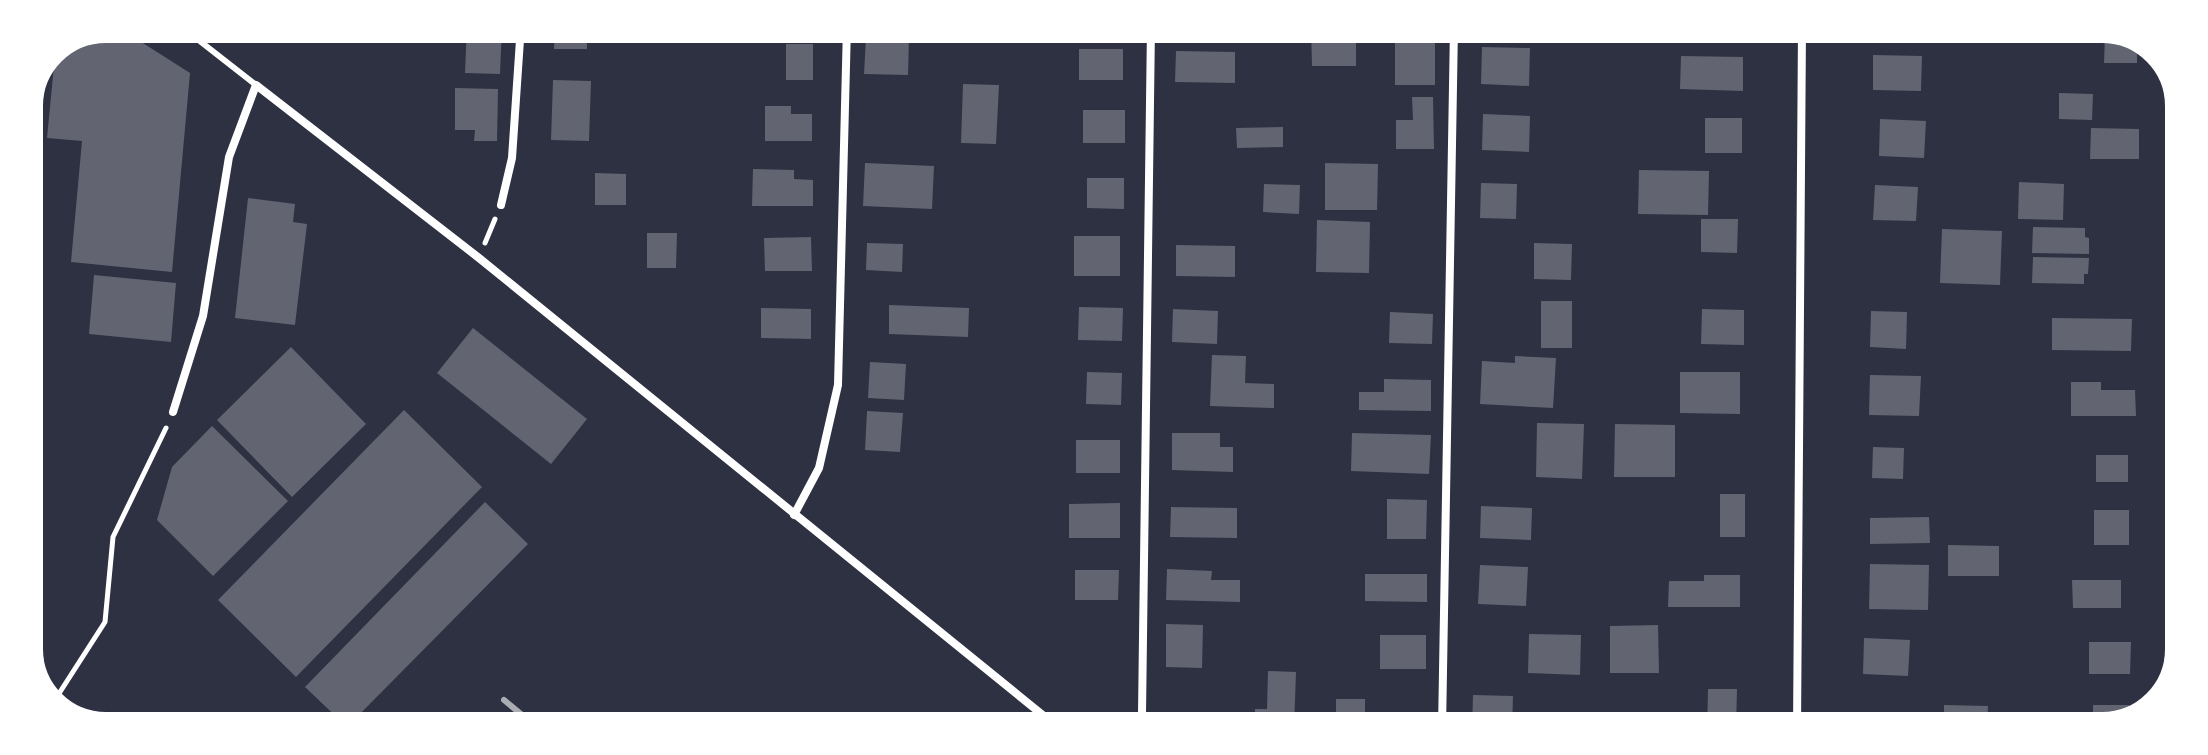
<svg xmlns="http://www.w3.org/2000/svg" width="2208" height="755" viewBox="0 0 2208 755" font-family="'Open Sans',sans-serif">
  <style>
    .building { fill: #626471 }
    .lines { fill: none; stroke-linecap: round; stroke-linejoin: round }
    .path { stroke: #fff; stroke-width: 5 }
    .service { stroke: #fff; stroke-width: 6 }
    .minor { stroke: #fff; stroke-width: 8 }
    .rail { stroke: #abadb3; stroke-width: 6 }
    .rim { fill: none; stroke: #fff; stroke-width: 10 }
  </style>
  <rect width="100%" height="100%" fill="#2d3142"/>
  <path class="building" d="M106,24H113L190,73L172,272L71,262L82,141L47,138L56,45Z
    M467,25H502L500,74L465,73Z
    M555,25H587V49H554Z
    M1311,27H1356V66H1312Z
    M2105,34L2137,35V63H2104Z
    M866,37L909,38L908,75L864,74Z
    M1395,43H1435V85H1395Z
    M786,44H813V80H786Z
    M1482,47L1530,48L1529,86L1481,84Z
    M1079,49H1123V80H1079Z
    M1176,51L1235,52V83L1175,82Z
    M1873,55L1922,56L1921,91L1873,90Z
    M1681,56L1743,57V91L1680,89Z
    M553,80L591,81L589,141L551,140Z
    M963,84L999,85L996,144L961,143Z
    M455,88L498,89L497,141H474L475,130H455Z
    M2059,93L2093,94L2092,120L2059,119Z
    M1412,97H1433L1434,149H1396V120H1413Z
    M765,106H791V114H812V141H765Z
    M1083,110H1125V143H1083Z
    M1483,114L1530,116L1529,152L1482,150Z
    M1705,118H1742V153H1705Z
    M1880,119L1926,121L1924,158L1879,156Z
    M1283,127V147L1237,148L1236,128Z
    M2091,128L2139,129V159H2090Z
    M865,163L934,166L932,209L863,206Z
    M1325,163L1378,164L1377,210H1325Z
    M753,169L794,170V179L813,180V206H752Z
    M1639,170L1709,171L1708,215L1638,214Z
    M595,173L626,174V205H595Z
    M1087,178H1124V209L1087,208Z
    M2019,182L2064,184L2063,220L2018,219Z
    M1481,183L1517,184L1516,219L1480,218Z
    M1264,184L1300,185L1299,214L1263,212Z
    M1875,185L1918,187L1916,221L1873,220Z
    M248,198L295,204L293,222L307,224L295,325L235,318Z
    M1701,219H1738L1737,253L1701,252Z
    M1317,220L1370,222L1369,273L1316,272Z
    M2033,227L2085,228V237L2089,238V254L2032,253Z
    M1942,229L2002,231L2000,285L1940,283Z
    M647,233H677L676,268H647Z
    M1074,236H1120V276H1074Z
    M811,237L812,271H765L764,238Z
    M867,243L903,244L902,272L866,270Z
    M1534,243L1572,244L1571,280L1534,279Z
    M1176,245L1235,246V277L1176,276Z
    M2033,257L2089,258L2088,274H2084V284L2032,283Z
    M94,275L176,283L171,342L89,334Z
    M1541,301H1572V348H1541Z
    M889,305L969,308L968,337L889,334Z
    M1079,307L1123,308L1122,341L1078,340Z
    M761,308L811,309V339L761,338Z
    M1173,309L1218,311L1217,344L1172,342Z
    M1702,309L1744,310V345L1701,344Z
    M1871,311L1907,312L1906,349L1870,347Z
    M1390,312L1433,314L1432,344L1389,343Z
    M2052,318L2132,319L2131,351L2052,350Z
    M473,328L587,419L551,464L437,373Z
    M291,347L366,424L292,497L217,420Z
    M1212,355L1246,356L1245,383L1274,384V408L1210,406Z
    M1515,356L1556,358L1553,408L1480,404L1482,361L1515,363Z
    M870,362L906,364L904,400L868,398Z
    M1087,372L1122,373L1121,405L1086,404Z
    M1680,372H1740V414L1680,413Z
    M1870,375L1921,376L1919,416L1869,415Z
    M1384,379L1431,380V411L1359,410V392H1384Z
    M2071,382H2101V390H2135L2136,416H2071Z
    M24,388L39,389L29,519L32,595H24Z
    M404,410L482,487L296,677L218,600Z
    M867,411L903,413L900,452L865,450Z
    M1537,423L1584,424L1582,479L1536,477Z
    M1615,424L1675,425V477H1614Z
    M212,426L288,501L213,576L157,520L172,467Z
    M1172,433H1220V447H1233V472L1172,470Z
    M1352,433L1431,435L1429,474L1351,471Z
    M1076,440H1120V473H1076Z
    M1873,447L1904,448L1903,479L1872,478Z
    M2096,455H2128V482H2096Z
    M1720,494H1745V537H1720Z
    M1387,499L1427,500L1426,539H1387Z
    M485,502L528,544L347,727L305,687Z
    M1120,503V538H1069V504Z
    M1481,506L1532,508L1531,540L1480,538Z
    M1171,507L1237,508V538L1170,537Z
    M2094,510H2129V545H2094Z
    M1929,517L1930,543L1870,544V518Z
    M1948,545L1999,546V576H1948Z
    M1870,564L1929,565L1928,610L1869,609Z
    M1480,565L1528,567L1526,606L1478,604Z
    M1167,569L1212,571L1211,580H1240V602L1166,600Z
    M1075,570H1119L1118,600H1075Z
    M1365,574H1427V602L1365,601Z
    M1704,575H1740V607H1668L1669,581H1704Z
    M2072,580H2121V608H2073Z
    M1166,624L1203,625L1202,668L1166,667Z
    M1658,625L1659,673H1610V626Z
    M1529,634L1581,635L1580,675L1528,673Z
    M1380,635H1426V669H1380Z
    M1864,638L1910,640L1908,676L1863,674Z
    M2089,642H2131L2130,674H2089Z
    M1268,671L1296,672L1294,729H1255V709H1267Z
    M1708,689H1737L1736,730H1707Z
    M1473,695L1513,696L1512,730H1472Z
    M1336,699H1365V729H1336Z
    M1944,705L1988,706L1987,731H1915V717L1944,718Z
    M2093,705H2129V722L2093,731Z"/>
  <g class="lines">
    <path class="path" d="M485,243L495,219
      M51,706L105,622L113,537L166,428"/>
    <path class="service" d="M178,24L256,85"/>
    <path class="minor" d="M501,205L512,158L521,25
      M173,412L203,316L229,157L256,85L479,258L1060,729
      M794,515L819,468L838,385L847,26
      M1139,729L1142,714L1151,26
      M1442,730L1454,27
      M1797,730L1802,28"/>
    <path class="rail" d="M504,700L538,728"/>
  </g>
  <path d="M0 0H2208V755H0ZM106 38H2102A68 68 0 0 1 2170 106V649A68 68 0 0 1 2102 717H106A68 68 0 0 1 38 649V106A68 68 0 0 1 106 38Z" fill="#fff" fill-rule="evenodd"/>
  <path class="rim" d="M106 38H2102A68 68 0 0 1 2170 106V649A68 68 0 0 1 2102 717H106A68 68 0 0 1 38 649V106A68 68 0 0 1 106 38Z"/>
</svg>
